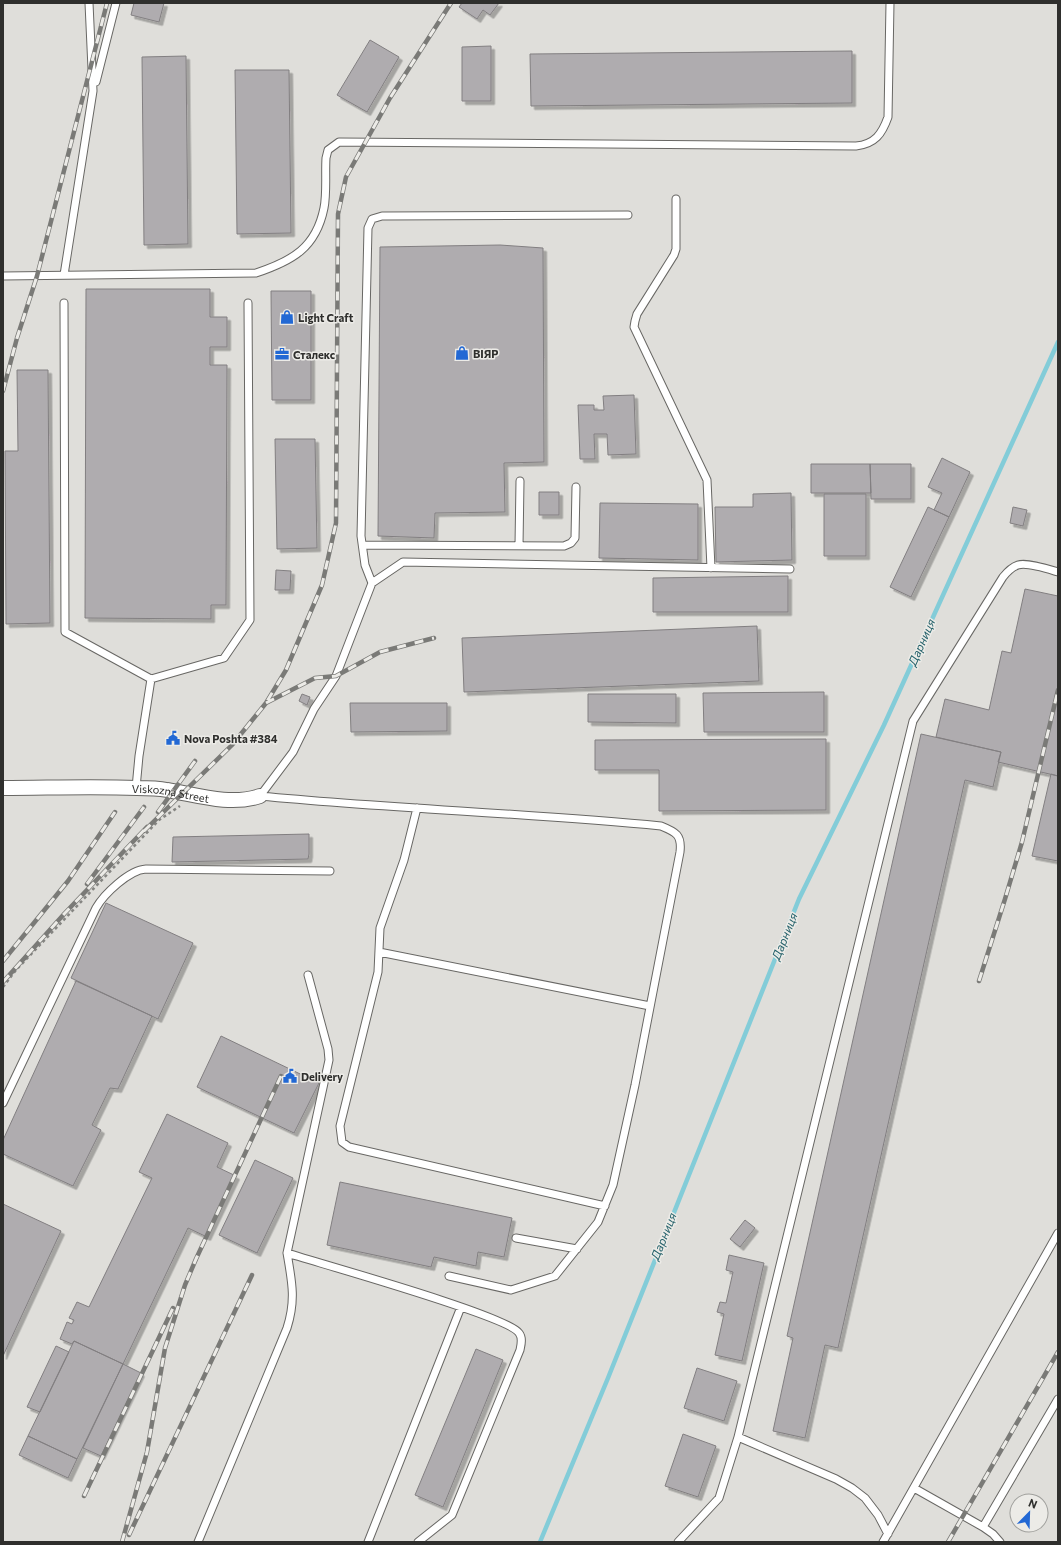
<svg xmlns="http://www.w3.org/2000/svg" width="1061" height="1545" viewBox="0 0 1061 1545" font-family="Commissioner,sans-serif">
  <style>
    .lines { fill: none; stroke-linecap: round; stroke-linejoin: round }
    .stream { stroke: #83ccd8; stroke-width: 4.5 }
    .building { fill: #afacaf; stroke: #827f81; filter: url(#shadow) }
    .service-casing { stroke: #686764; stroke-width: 9 }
    .minor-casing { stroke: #686764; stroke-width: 16 }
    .path { stroke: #858582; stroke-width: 2.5; stroke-dasharray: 3 3; stroke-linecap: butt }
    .service { stroke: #fff; stroke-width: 7 }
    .minor { stroke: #fff; stroke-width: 14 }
    .rail-casing { stroke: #7a7a77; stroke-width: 4.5 }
    .rail { stroke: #ecebe7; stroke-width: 3; stroke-dasharray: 9; stroke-linecap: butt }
    .labels { text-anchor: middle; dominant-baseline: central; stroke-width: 3; stroke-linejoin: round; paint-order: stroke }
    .poi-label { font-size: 11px; font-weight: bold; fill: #2f2f2d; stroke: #ecebe7; text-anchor: start }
    .street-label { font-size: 11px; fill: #2f2f2d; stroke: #ecebe7 }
    .water-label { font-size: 12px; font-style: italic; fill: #24616a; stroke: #ecebe7 }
  </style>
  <defs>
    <filter id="shadow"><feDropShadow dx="3.5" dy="3.5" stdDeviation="0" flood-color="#0004"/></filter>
  </defs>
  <rect width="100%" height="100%" fill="#dfdeda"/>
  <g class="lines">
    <path class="stream" d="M540,1542L608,1378L799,899L884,725L1058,342"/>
  </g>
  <path class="building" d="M134,3H164L159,22L131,15Z
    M462,3H499L490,15L483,10L477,19L459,7Z
    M370,40L399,57L367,112L337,95Z
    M491,46V101H462V47Z
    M852,51V103L531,106L530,54Z
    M186,56L188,244L144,245L142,57Z
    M235,70H289L291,233L237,234Z
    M500,245L543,248L544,462L504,463L505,512L435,513L434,538L378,536L380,247Z
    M86,289H210V317H227V347H210V365H227L226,605H211V619L85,618Z
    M271,291H311V400H272Z
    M17,370H48L50,623L6,624L5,451H18Z
    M634,395L636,454L608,455L607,434H594L595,459H580L578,405H594V410H604L603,396Z
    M275,439H315L317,548L277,549Z
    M942,458L970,472L949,517L934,510L942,493L928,487Z
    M811,464H870L871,493H811Z
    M870,464H911V499H871Z
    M539,492H559V515H539Z
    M791,493L792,560L716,562L715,507H753V494Z
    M824,494H866V556H824Z
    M600,503L698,504V560L599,558Z
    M928,507L949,517L911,597L890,587Z
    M1013,507L1027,510L1023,526L1010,523Z
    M276,570L291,571L290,590H275Z
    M788,576V612H653V578Z
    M1025,589L1058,596V776L998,762L1001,752L936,737L945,699L989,710L1002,651L1011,653Z
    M757,626L759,681L464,692L462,638Z
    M824,692V732H704L703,693Z
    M302,694L310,697L307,705L299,701Z
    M588,694H676V723L588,722Z
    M350,703H447V731L351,732Z
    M921,734L1001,752L993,787L965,780L838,1348L825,1345L805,1438L773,1431L793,1338L787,1336Z
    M826,739V810L659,811V770H595V740Z
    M1051,774L1058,776V861L1032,856Z
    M309,834V854L308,859L172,862L173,837Z
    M106,903L193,943L158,1019L71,978Z
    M76,981L152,1016L118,1089L110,1088L92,1125L101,1130L73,1186L3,1154V1140Z
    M221,1036L319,1083L294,1133L197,1087Z
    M167,1114L228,1143L217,1167L236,1176L207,1237L188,1228L123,1364L74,1341L72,1344L60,1339L67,1322L72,1324L74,1320L69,1318L77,1302L89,1307L152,1178L139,1172Z
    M255,1160L293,1178L257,1253L219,1235Z
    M340,1182L512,1218L504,1257L478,1252L476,1266L434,1257L431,1267L327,1245Z
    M3,1204L61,1231L3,1356Z
    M745,1220L755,1228L740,1247L730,1239Z
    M729,1255L764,1263L742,1361L715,1355L724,1314L717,1312L720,1302L726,1303L733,1272L726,1270Z
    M74,1341L123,1364L77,1459L28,1436Z
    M56,1346L69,1352L40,1412L27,1407Z
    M476,1349L503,1360L443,1507L415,1495Z
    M123,1364L141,1373L101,1456L83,1448Z
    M697,1368L737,1381L724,1421L684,1408Z
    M683,1434L716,1446L698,1497L665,1486Z
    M28,1436L77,1459L68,1478L19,1455Z"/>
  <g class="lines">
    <defs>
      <path id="service" d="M96,82L116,3
        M676,199V249L674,255L637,314L635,321L634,327L707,480L711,568
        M64,275L93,91L89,3
        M3,276L256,273C292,261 316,248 324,208C327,193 325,174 326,158L328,150L339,142L856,146C875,144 882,134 888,117L890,3
        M64,303L65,632L151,679
        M363,545L564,546L571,543L575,538L576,487
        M519,546L520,481
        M372,583L403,562L790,569
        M136,788L139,756L151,679L224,658L250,620L248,303
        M260,796C394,809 528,813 661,826C676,832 682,835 680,852L635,1085L613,1185L598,1222L555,1276L511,1290L449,1276
        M260,796L293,752L314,709L336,676L372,583L365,565L361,536L368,228L372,219L382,216L628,215
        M417,808L404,860L380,928L378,972L340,1126L342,1142L349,1147L605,1206
        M379,952L650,1006
        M3,1103L96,908C104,894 129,870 146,869L330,871
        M516,1238L577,1249
        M287,1253L329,1060L328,1049L308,975
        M914,1488L983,1527L993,1534L1000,1542
        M983,1527L1058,1399
        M888,1534L878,1515L865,1498L852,1488L836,1479L738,1437L913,721L1003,577C1007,572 1012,567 1018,565C1027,562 1048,569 1058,572
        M198,1542L287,1328C296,1300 292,1282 287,1253C318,1263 509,1316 519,1333C523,1338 521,1345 520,1350L452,1515L418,1542
        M368,1542L461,1307
        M678,1542L719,1498L738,1437
        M883,1542L1058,1233"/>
      <g id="minor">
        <path id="s1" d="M3,788C47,788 92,786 137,788C147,788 157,788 167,790C197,795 230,806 260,796"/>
      </g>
    </defs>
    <use href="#service" class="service-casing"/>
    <use href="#minor" class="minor-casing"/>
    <path class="path" d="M3,987L16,970L159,820L180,806"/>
    <use href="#service" class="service"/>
    <use href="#minor" class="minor"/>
    <defs>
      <path id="rail" d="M3,391L17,338L37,276L107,3
        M266,703L315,678L336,676L380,652L434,638
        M158,812L195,761
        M144,831L232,745L266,703L286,670L322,585L336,523L338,214L346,177L390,98L451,3
        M87,884L144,807
        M3,961L68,881L115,812
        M979,981L1005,899L1022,842L1058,690
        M3,982L65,913L147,827
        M84,1496L173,1308
        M129,1535L252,1275
        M122,1542L147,1452L165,1348L185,1285L196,1259L281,1076
        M948,1542L1058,1352"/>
    </defs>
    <use href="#rail" class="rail-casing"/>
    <use href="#rail" class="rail"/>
  </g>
  <defs>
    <symbol id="shop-bare" viewBox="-9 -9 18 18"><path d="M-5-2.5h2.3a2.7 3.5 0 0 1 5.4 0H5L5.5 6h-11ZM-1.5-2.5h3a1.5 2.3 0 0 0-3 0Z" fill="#2268d4" stroke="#ecebe7" stroke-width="2.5" paint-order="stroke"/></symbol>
    <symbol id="office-bare" viewBox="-9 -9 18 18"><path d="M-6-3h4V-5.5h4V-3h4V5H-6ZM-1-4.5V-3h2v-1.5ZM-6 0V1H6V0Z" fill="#2268d4" stroke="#ecebe7" stroke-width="2.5" paint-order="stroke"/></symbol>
    <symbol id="civic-bare" viewBox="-9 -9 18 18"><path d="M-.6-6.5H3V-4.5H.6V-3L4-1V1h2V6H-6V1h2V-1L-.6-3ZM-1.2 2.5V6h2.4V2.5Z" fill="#2268d4" stroke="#ecebe7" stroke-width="2.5" paint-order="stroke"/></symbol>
  </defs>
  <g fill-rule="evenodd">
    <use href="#shop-bare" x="277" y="307" width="20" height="20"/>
    <use href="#shop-bare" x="452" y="343" width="20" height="20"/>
    <use href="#office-bare" x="272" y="344" width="20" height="20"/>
    <use href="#civic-bare" x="163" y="728" width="20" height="20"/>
    <use href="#civic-bare" x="280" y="1066" width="20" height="20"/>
  </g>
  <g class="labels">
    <g class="poi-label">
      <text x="298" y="317">Light Craft</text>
      <text x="473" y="353">ВІЯР</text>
      <text x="293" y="354">Сталекс</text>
      <text x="184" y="738">Nova Poshta #384</text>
      <text x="301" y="1076">Delivery</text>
    </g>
    <g class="street-label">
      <text stroke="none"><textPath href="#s1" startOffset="168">Viskozna Street</textPath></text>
    </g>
    <g class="water-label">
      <text transform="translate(921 642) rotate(-66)">Дарниця</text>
      <text transform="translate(784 936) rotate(-68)">Дарниця</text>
      <text transform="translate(663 1236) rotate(-68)">Дарниця</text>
    </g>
  </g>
  <rect width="1061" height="1545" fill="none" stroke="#2f2f2d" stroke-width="8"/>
  <g transform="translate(1029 1513) rotate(23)"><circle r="19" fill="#ecebe7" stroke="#a0a09d"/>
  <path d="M0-3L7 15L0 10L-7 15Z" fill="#2268d4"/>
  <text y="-6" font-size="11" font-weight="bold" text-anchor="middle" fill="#2f2f2d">N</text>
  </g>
</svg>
